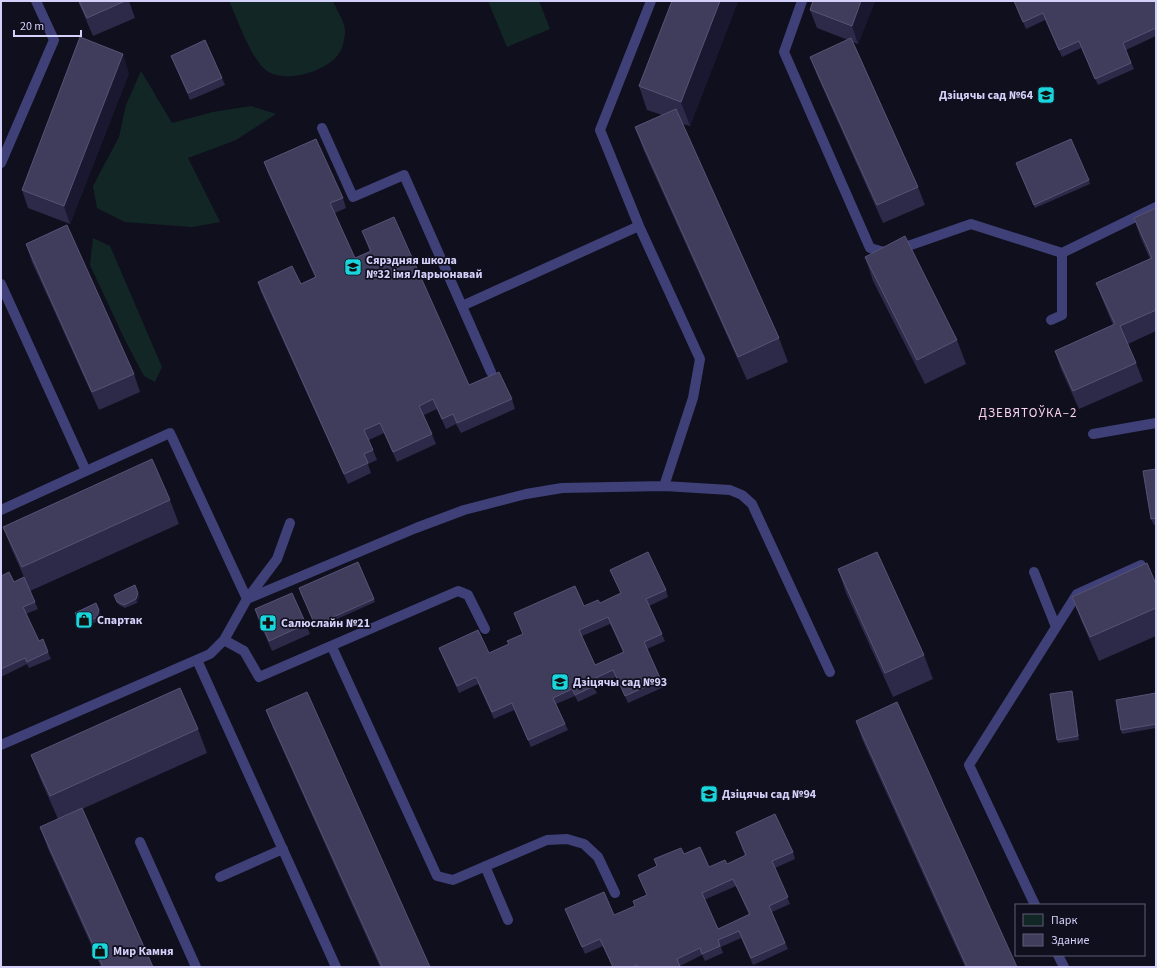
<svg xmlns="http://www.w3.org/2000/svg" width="1157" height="968" viewBox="0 0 1157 968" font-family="'Source Sans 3',sans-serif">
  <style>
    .green { fill: #122725 }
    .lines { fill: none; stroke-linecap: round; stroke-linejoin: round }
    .lane { stroke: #3f4077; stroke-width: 10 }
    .wall { fill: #2d2a49; fill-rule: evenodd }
    .shaded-wall { fill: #1a1730 }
    .building { fill: #3f3c5c; stroke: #565375; fill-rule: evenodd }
    .labels { text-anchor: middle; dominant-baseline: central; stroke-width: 3.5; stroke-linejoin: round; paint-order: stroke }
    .poi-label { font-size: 12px; font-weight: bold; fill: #d3d1fa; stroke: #100f1e; text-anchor: start }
    .neighbourhood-label { font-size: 13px; letter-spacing: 1px; fill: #fad3ee; stroke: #100f1e }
  </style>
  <rect width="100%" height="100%" fill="#100f1e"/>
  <path class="green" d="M229,1H333C336,9 346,24 345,32C345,37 343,46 341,50C331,71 286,84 267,71C252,61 237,18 229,1Z
    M488,1H539L550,29L507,47Z
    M141,71L172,123L213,112L251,106L276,114L236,140L188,158L220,222L192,227L125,222L97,208L93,186L119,137L126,105Z
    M93,238L110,246L162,367L155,382L144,376L125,340L90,265Z"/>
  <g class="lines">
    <path class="lane" d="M651,1L600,130L639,226L700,359L693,398L664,486
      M802,1L784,52L870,248L888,253L971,224L1062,253L1156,207
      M322,128L353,197L404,175L491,372
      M1,163L54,40L36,1
      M1,284L86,471L1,510
      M462,306L639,226
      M1051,320L1062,315V253
      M1093,434L1156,423
      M86,471L170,433L247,599L277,559L290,523
      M1034,572L1056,627
      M224,640L244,651L259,677L458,591L468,595L485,629
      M332,647L437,876L453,880L547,840L567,839L584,844L598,857L615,893
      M197,660L336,967
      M1,745L210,654L224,640L247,599L416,528L464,510L526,494L562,488L664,486L730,490L742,495L752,504L830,672
      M140,842L196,967
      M485,866L508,920
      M220,877L283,849
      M1035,905L969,765L1077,594L1141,565
      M1058,955L1064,967"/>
  </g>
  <path class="wall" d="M78,1H129L135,18L93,36Z
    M672,1H738L690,126L683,124L779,338L788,362L747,380L644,151L635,127L662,115L647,110L639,86Z
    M813,1H875L858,44L853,42L918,187L925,205L883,223L817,75L810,57L848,40L817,28L810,10Z
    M1014,1H1156V36L1126,50L1134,69L1098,85L1081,48L1062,57L1045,20L1026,29Z
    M171,56L222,78L225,85L190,100Z
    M129,73L70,224L28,208L22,190Z
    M264,162L343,198L346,208L335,213L355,258L370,252L362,231L469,385L512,399L515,409L461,433L456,424L446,429L437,409L424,415L436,444L397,462L384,433L369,440L377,460L368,464L371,473L348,484L261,292L258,282L301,284L315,277L268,173Z
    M1017,167L1089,180L1090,184L1035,208Z
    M1156,208V331L1128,344L1136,363L1143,381L1079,409L1061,369L1055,351L1113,325L1103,301L1096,283L1150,259L1140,236L1134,218Z
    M26,244L134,374L140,392L99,410L32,262Z
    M865,257L957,340L966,364L925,384L873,281Z
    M1156,469V525H1154L1151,519Z
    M170,500L179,524L30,591L38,609L26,614L39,641L48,652L51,659L29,668L27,664L1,677V576L14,582L24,577L12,550L3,527Z
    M838,569L924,655L933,679L893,697L846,593Z
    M610,570L666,590L668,597L649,606L665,641L647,649L664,687L628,703L616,677L594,687L597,693L578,702L575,696L556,704L568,730L531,747L514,710L494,719L478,684L459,693L439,648L489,653L509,644L523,634L514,613L584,606L600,603L621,593ZM610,624L623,652L595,665L582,636Z
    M1156,584V636L1099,661L1081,620L1072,597Z
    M300,592L374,599L375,602L317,628Z
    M114,595L140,596L137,603L125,608L119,605Z
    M255,609L306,624L310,634L272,651L258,619Z
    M75,613L101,614L98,621L87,626L80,623Z
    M1156,693V728L1122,734L1121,730Z
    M1073,695L1079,740L1058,743L1057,740Z
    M266,710L430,967H380L273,728Z
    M856,721L1017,967H965L862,739Z
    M198,729L207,753L82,809L153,967H101L49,851L40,827L58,819L40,778L31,755Z
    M736,832L793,852L795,859L775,868L790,904L772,912L788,949L753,965L741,938L721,947L723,953L705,961L702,955L680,966V967H613L603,946L585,954L565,909L614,915L635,906L647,895L638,875L657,866L654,859L684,854L709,867L727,864L745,856ZM736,886L749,915L718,929L704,900Z"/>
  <path class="shaded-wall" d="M720,1H738L690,126L681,102Z
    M861,1H875L858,44L852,26Z
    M123,54L129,73L70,224L64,206Z
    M138,593L140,596L137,603L136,599Z
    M99,610L101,614L98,621L97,617Z
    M1072,691L1073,695L1079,740L1078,736Z"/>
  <path class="building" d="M79,1H125L87,18Z
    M672,1H720L681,102L639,86Z
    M813,1H861L852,26L810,10Z
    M1014,1H1156V28L1123,43L1131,63L1095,79L1079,41L1059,50L1043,13L1023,22Z
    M80,37L123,54L64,206L22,190Z
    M851,38L918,187L877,205L810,57Z
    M205,40L222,78L188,93L171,56Z
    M676,109L779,338L738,357L635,127Z
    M316,139L343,198L330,203L355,258L371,251L362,231L394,217L469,385L499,372L512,399L457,423L453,414L442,419L433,399L419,406L432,434L393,452L380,423L364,430L373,450L364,454L368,463L344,474L258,282L292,266L301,284L316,277L264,162Z
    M1071,139L1089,180L1034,205L1016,163Z
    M1156,208V310L1120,326L1136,363L1073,391L1055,351L1115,324L1096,283L1152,258L1134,218Z
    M67,225L134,374L92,392L26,244Z
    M905,236L957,340L917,360L865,257Z
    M152,459L170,500L22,567L3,527Z
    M1156,469V518L1151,519L1143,471Z
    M648,552L666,590L646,599L662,634L644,642L661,680L625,696L613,670L591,680L594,686L575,695L572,689L553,698L565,724L528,740L512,703L492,712L476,677L457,686L439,648L478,630L489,653L509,644L507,641L523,634L514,613L575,586L584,606L598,600L600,603L621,593L610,570ZM608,617L624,652L595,665L579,630Z
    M877,552L924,655L885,673L838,569Z
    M358,562L374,599L315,625L299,588Z
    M1147,563L1156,584V608L1090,637L1072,597Z
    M9,572L14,582L24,577L35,602L23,607L39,641L43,639L48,652L27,662L25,658L1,669V576Z
    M135,585L138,593L136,599L124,605L117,602L114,595Z
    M292,593L306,624L269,641L255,609Z
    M96,603L99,610L97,617L85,623L79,620L75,613Z
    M180,688L198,729L50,796L31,755Z
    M1072,691L1078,736L1057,740L1050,694Z
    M307,692L430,967H382L266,710Z
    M1156,693V724L1121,730L1116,700Z
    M897,702L1017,967H967L856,721Z
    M82,808L153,967H103L40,827Z
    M775,814L793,852L772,861L788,897L769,906L785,943L751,958L739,931L718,940L720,946L702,954L700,948L677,959L680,967H638L637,965L633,967H613L600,939L582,947L565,909L604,892L614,915L635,906L633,901L647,895L638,875L657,866L654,859L681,848L684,854L700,847L709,867L725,860L727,864L746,855L736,832ZM733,879L750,914L718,929L702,893Z"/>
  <defs>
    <symbol id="school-square" viewBox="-11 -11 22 22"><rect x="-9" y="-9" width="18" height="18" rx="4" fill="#1ad5dc" stroke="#100f1e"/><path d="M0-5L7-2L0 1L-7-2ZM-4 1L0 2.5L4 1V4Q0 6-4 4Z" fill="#111"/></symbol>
    <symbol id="shop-square" viewBox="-11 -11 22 22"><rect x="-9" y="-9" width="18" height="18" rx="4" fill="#1ad5dc" stroke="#100f1e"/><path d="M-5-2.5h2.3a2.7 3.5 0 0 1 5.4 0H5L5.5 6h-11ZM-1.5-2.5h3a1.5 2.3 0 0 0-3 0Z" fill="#111"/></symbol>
    <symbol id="pharmacy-square" viewBox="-11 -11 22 22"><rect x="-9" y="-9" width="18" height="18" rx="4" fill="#1ad5dc" stroke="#100f1e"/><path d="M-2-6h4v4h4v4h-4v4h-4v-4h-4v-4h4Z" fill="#111"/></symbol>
  </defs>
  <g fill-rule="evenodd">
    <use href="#school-square" x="1036" y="85" width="20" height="20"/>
    <use href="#school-square" x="343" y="257" width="20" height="20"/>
    <use href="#shop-square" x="74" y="610" width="20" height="20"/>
    <use href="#pharmacy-square" x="258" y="613" width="20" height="20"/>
    <use href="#school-square" x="550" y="672" width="20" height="20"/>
    <use href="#school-square" x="699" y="784" width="20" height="20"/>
    <use href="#shop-square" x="90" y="941" width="20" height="20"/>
  </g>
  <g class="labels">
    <g class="poi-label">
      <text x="1033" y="95" text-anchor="end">Дзіцячы сад №64</text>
      <text x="366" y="260">Сярэдняя школа<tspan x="366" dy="14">№32 імя Ларыонавай</tspan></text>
      <text x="97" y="620">Спартак</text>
      <text x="281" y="623">Салюслайн №21</text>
      <text x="573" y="682">Дзіцячы сад №93</text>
      <text x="722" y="794">Дзіцячы сад №94</text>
      <text x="113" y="951">Мир Камня</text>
    </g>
    <g class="neighbourhood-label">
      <text x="1028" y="413">ДЗЕВЯТОЎКА–2</text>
    </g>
  </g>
  <rect width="1157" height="968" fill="none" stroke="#d3d1fa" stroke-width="4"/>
  <rect x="1015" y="904" width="130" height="52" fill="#100f1e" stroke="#5e5d76"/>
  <rect x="1023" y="914" width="20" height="12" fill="#122725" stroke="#5e5d76"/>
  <text x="1051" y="924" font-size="12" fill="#d3d1fa">Парк</text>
  <rect x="1023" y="934" width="20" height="12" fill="#3f3c5c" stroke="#5e5d76"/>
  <text x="1051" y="944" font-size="12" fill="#d3d1fa">Здание</text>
  <path d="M14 30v6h67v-6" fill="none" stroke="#d3d1fa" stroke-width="2"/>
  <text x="20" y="30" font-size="12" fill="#d3d1fa" stroke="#100f1e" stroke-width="3" paint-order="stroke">20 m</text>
</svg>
